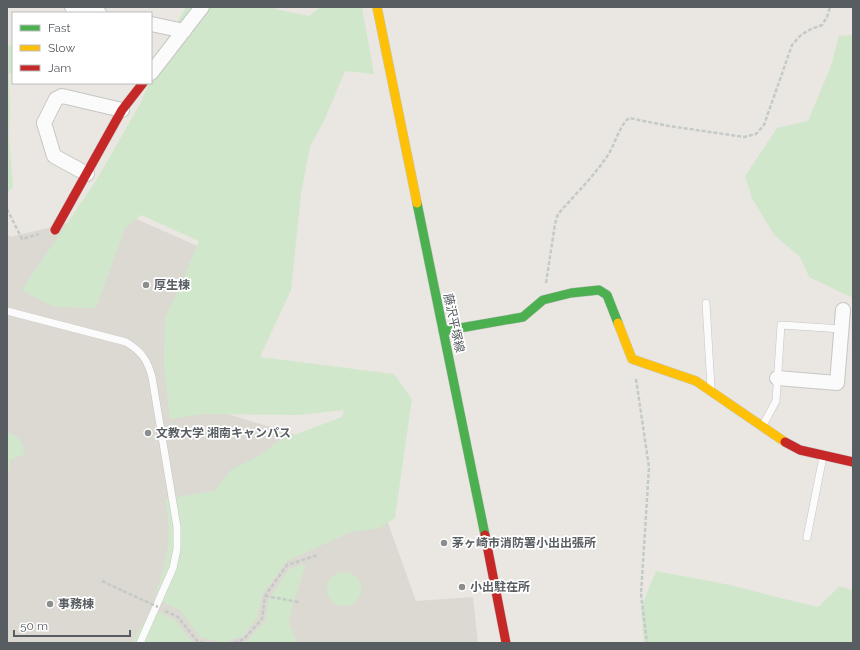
<svg xmlns="http://www.w3.org/2000/svg" width="860" height="650" viewBox="0 0 860 650" font-family="Raleway,'Noto Sans JP',sans-serif">
  <style>
    .education { fill: #dcd9d2 }
    .green { fill: #d1e7cb }
    .lines { fill: none; stroke-linecap: round; stroke-linejoin: round }
    .lane-casing { stroke: #c6c6c5; stroke-width: 8 }
    .street-casing { stroke: #c6c6c5; stroke-width: 16 }
    .fast-casing { stroke: #c6c6c6; stroke-width: 10 }
    .slow-casing { stroke: #c6c6c6; stroke-width: 10 }
    .jam-casing { stroke: #c6c6c6; stroke-width: 10 }
    .path { stroke: #c4cac7; stroke-width: 2.5; stroke-dasharray: 4 2; stroke-linecap: butt }
    .lane { stroke: #fcfbfb; stroke-width: 7 }
    .street { stroke: #fcfbfb; stroke-width: 14 }
    .fast { stroke: #4caf50; stroke-width: 9 }
    .slow { stroke: #ffc107; stroke-width: 9 }
    .jam { stroke: #c62828; stroke-width: 9 }
    .path-bridge { stroke: #c4cac7; stroke-width: 2.5; stroke-dasharray: 4 2; stroke-linecap: butt }
    .poi-dot { fill: #8b8d8e; stroke: #fff; stroke-width: 1.5 }
    .labels { text-anchor: middle; dominant-baseline: central; stroke-width: 3.5; stroke-linejoin: round; paint-order: stroke }
    .poi-label { font-size: 12px; font-weight: bold; fill: #585d61; stroke: #fff; text-anchor: start }
    .street-label { font-size: 12px; fill: #585d61; stroke: #fff }
  </style>
  <rect width="100%" height="100%" fill="#eae7e2"/>
  <path class="education" d="M118,211L209,251L215,410L364,456L416,601L473,597L478,643H7V233L10,237Z"/>
  <path class="green" d="M186,7H275V9L309,16L320,7H362L374,74L345,71L324,121L310,147L301,194L291,290L260,357L394,374L412,399L395,518L379,528L351,532L287,561L263,593L257,618L243,636L222,643L200,637L180,610L154,598C167,561 173,538 165,499L214,491L232,469L259,456L278,441L342,417L344,410L299,415L204,414L170,419L164,366L165,318L178,291L199,241L141,215L125,228L96,308L54,307L22,290L97,179L141,102L167,39Z
    M853,35V298L809,277L800,257L774,235L752,198L745,176L777,128L808,121L831,66L839,36Z
    M7,45L13,46V73H9L10,107L9,136L13,187L7,194Z
    M7,432C19,437 23,441 24,454L10,460V468L7,474Z
    M306,564L293,603L289,623L297,643H242L247,641L265,622L269,600L289,569Z
    M656,571L730,585L789,600L818,607L840,586L853,591V643H644L641,608Z
    M327 589a17 17 0 1 1 34 0a17 17 0 1 1-34 0Z
    M152,609L175,620L193,643H131Z"/>
  <g class="lines">
    <defs>
      <path id="lane" d="M706,303L711,388
        M7,311L126,342C142,352 147,359 152,377L177,527V549L173,568L140,643
        M763,425L776,401L781,325L842,329
        M807,537L823,457"/>
      <path id="street" d="M72,7L99,13
        M151,24L184,31
        M151,73L202,7
        M87,174L54,156L44,123L56,99L62,96L122,110
        M777,378L837,383L843,310"/>
      <path id="fast" d="M417,203L485,535
        M443,331L523,317L543,300L571,293L599,290L607,295L618,323"/>
      <path id="slow" d="M377,7L417,203
        M618,323L632,359L696,381L785,442"/>
      <path id="jam" d="M55,230L122,110L143,83
        M785,442L800,450L853,462
        M485,535L506,643"/>
    </defs>
    <use href="#lane" class="lane-casing"/>
    <use href="#street" class="street-casing"/>
    <use href="#fast" class="fast-casing"/>
    <use href="#slow" class="slow-casing"/>
    <use href="#jam" class="jam-casing"/>
    <path class="path" d="M7,209L22,239L39,234
      M546,283L555,224L558,214C574,196 592,178 606,158C615,146 618,127 629,118L669,126L744,137L756,134L764,125L792,45L801,35L811,29L822,25L827,17L830,7
      M636,379L649,467L641,594L647,643
      M102,581L123,591
      M265,596L299,602
      M165,611L178,617L197,641L204,643
      M234,643L244,639L262,619L265,596L287,565L318,555"/>
    <use href="#lane" class="lane"/>
    <use href="#street" class="street"/>
    <use href="#fast" class="fast"/>
    <use href="#slow" class="slow"/>
    <use href="#jam" class="jam"/>
    <path class="path-bridge" d="M123,591L158,607"/>
  </g>
  <g class="poi-dot">
    <circle cx="146" cy="285" r="4"/>
    <circle cx="148" cy="433" r="4"/>
    <circle cx="444" cy="543" r="4"/>
    <circle cx="462" cy="587" r="4"/>
    <circle cx="50" cy="604" r="4"/>
  </g>
  <g class="labels">
    <g class="poi-label">
      <text x="154" y="285">厚生棟</text>
      <text x="156" y="433">文教大学 湘南キャンパス</text>
      <text x="452" y="543">茅ヶ崎市消防署小出出張所</text>
      <text x="470" y="587">小出駐在所</text>
      <text x="58" y="604">事務棟</text>
    </g>
    <g class="street-label">
      <text transform="translate(454 323) rotate(78)">藤沢平塚線</text>
    </g>
  </g>
  <rect width="860" height="650" fill="none" stroke="#585d61" stroke-width="16"/>
  <rect x="12" y="12" width="140" height="72" fill="#ffffff" stroke="#bcbec0"/>
  <rect x="20" y="25" width="20" height="6" fill="#4caf50" stroke="#bcbec0"/>
  <text x="48" y="32" font-size="12" fill="#585d61">Fast</text>
  <rect x="20" y="45" width="20" height="6" fill="#ffc107" stroke="#bcbec0"/>
  <text x="48" y="52" font-size="12" fill="#585d61">Slow</text>
  <rect x="20" y="65" width="20" height="6" fill="#c62828" stroke="#bcbec0"/>
  <text x="48" y="72" font-size="12" fill="#585d61">Jam</text>
  <path d="M14 630v6h116v-6" fill="none" stroke="#585d61" stroke-width="2"/>
  <text x="20" y="630" font-size="12" fill="#585d61" stroke="#ffffff" stroke-width="3" paint-order="stroke">50 m</text>
</svg>
